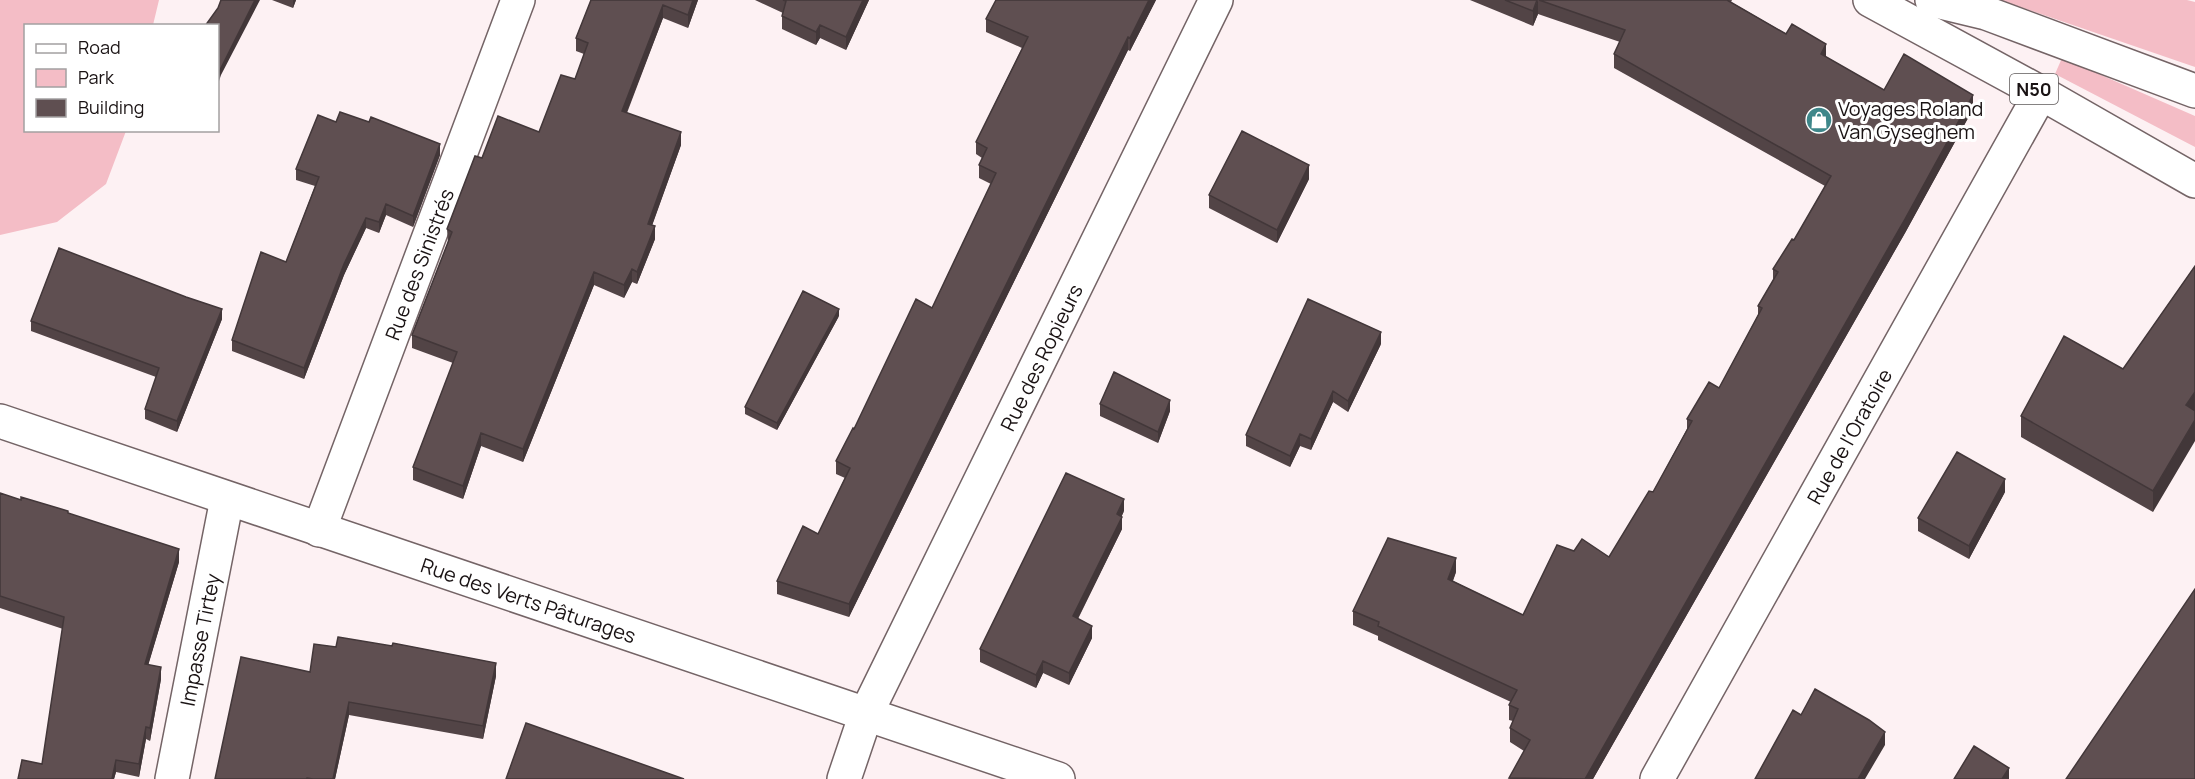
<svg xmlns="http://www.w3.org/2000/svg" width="2195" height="779" viewBox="0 0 2195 779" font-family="Manrope,sans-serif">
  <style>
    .green { fill: #f4bdc6 }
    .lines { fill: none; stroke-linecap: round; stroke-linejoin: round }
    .minor-casing { stroke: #746466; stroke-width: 36 }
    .major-casing { stroke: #746466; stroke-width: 36 }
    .minor { stroke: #fff; stroke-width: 33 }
    .major { stroke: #fff; stroke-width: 33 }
    .wall { fill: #524446 }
    .shaded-wall { fill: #423739 }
    .building { fill: #5f4f51; stroke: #423739; stroke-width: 1.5 }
    .labels { text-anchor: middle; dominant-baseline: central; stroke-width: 6; stroke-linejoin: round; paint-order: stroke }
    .shield { fill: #fff; stroke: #5e595a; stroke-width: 1.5 }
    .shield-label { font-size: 18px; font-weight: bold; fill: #191213 }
    .poi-label { font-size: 20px; fill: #191213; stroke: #fff; text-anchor: start }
    .street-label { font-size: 20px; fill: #191213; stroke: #fff }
  </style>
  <rect width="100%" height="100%" fill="#fdf1f3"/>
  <path class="green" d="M0,0H159L153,25L26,26V130L126,131L106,184L57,222L0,235Z
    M2000,0H2187L2195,2V67Z
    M2062,58L2195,116V147L2055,74Z"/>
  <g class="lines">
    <defs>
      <g id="minor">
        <path d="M1932,0L1986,13L2195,91"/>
        <path id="s1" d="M0,421L1058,779"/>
        <path id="s2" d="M319,530L518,0"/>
        <path id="s3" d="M172,779L227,499"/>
        <path id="s4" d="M844,779L866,714L1216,0"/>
        <path id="s5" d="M1657,779L2041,93"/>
      </g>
      <path id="major" d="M1870,0L2041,93L2195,181"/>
    </defs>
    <use href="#minor" class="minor-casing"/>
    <use href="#major" class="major-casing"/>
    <use href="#minor" class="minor"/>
    <use href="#major" class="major"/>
  </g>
  <path class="wall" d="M272,0H296L293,8Z
    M591,0H698L688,28L663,18L627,113L681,145L652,225L655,239L637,284L632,282L624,298L594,285L523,462L481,446L463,499L413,480V467L453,363L412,348V335L448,243L447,229L482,158L539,132L575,79L584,54L576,51V38Z
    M755,0H869L846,50L820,38L816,45L782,29V16L783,13Z
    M996,0H1156L1130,51L1128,50L849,617L777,594V581L818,534L845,478L836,474V461L854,429L932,308L991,184L979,178V165L982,158L976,154V142L1022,48L986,32V19Z
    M1470,0H1732L1731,2L1884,90L1973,109L1905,233L1593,779H1509L1524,751L1510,742V728L1513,721L1509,720V705L1511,702L1378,640V636L1353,625V611L1456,572L1453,581L1523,615L1574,551L1609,557L1653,492L1687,429V419L1719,388L1758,315V306L1773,280V269L1794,240L1825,186L1614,68V54L1620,42L1538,14L1533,26Z
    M336,122L440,155L413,227L386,215L379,233L366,228L344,275L304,379L232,351V340L286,262L315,186L296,180V169Z
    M1309,179L1277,243L1209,208V195Z
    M2195,266L2153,512L2021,437V416L2123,369Z
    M839,316L777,430L745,414V407Z
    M222,319L177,432L145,419V409L156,377L31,331V321Z
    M1381,344L1348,412L1333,402L1311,450L1300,446L1290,467L1246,446V435Z
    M1100,404L1170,411L1158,443L1100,416Z
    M2005,492L1969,559L1918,531V518Z
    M0,493L21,500L68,513L179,562L148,665L161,679L150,741L146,739L139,777L116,772L114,779H18L42,764L63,629L0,608Z
    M1124,511L1121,517L1122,529L1078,619L1092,638L1069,685L1043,673L1036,688L980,662V649Z
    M310,672L496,676L483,739L349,715L335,779H215Z"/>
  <path class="shaded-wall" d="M255,0H260L221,75L218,84V74L221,65Z
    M293,0H296L293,8Z
    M693,0H698L688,28V15Z
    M863,0H869L846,50V37Z
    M1149,0H1156L1130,51V38Z
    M1538,0V14L1533,26V11Z
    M663,5V18L622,124V111Z
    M820,25V38L816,45V32Z
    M1128,37V50L849,617V604Z
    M1826,44V59L1821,54Z
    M1973,95V109L1905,233L1593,779H1585Z
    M681,132V145L648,237V224Z
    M440,144V155L413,227V216Z
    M1309,165V179L1277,243V230Z
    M386,204V215L379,233V222Z
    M366,218V228L344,275L304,379V368L344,264Z
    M655,226V239L637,284V272Z
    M632,269V282L624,298V285Z
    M594,272V285L523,462V449Z
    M222,309V319L177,432V421Z
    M839,309V316L777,430V423Z
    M1381,332V344L1348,412V401Z
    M1333,391V402L1311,450V439Z
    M2195,392V413L2186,405Z
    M1170,400V411L1158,443V432Z
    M2195,420V441L2153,512V491Z
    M481,433V446L463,499V486Z
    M1300,434V446L1290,467V456Z
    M2005,479V492L1969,559V546Z
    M1124,499V511L1117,527V514Z
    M1122,517V529L1073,628V616Z
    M179,549V562L145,676V664Z
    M1456,558V572L1448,593V579Z
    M1092,626V638L1069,685V673Z
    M1043,661V673L1036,688V675Z
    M496,663V676L483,739V726Z
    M161,667V679L150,741V728Z
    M349,702V715L335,779H333Z
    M146,727V739L139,777V764Z
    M1885,732V745L1865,779H1858Z
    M116,760V772L114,779H112Z
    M2009,768V779H2002Z"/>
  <path class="building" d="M221,0H255L218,74V26H205L218,8Z
    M591,0H693L688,15L663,5L622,111L681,132L648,224L655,226L637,272L632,269L624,285L594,272L523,449L481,433L463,486L413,467L457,352L412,335L452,232L447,229L475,156L482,158L498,116L539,132L561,75L575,79L588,43L576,38Z
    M783,0H863L846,37L820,25L816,32L782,16L786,1Z
    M996,0H1149L1130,38L1128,37L849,604L777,581L803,526L818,534L850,468L836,461L853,428L854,429L916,299L932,308L996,173L979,165L987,148L976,142L1028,37L986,19Z
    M1505,0H1537L1533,11Z
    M1539,0H1727L1786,34L1792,24L1826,44L1821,54L1884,90L1904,54L1973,95L1905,219L1585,779L1509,778L1530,740L1510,728L1518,709L1509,705L1517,690L1378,626L1379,622L1353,611L1388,538L1456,558L1448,579L1523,615L1557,545L1574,551L1582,539L1609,557L1649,491L1653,492L1692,421L1687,419L1709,382L1719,388L1762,308L1758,306L1778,272L1773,269L1792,239L1794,240L1831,176L1614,54L1625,30Z
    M340,112L369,122L371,117L440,144L413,216L386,204L379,222L366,218L344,264L304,368L232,340L261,252L286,262L319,177L296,169L318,115L336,122Z
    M1242,131L1309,165L1277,230L1209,195Z
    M59,248L186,297L222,309L177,421L145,409L159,368L31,321Z
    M2195,266V392L2186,405L2195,411V420L2153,491L2021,416L2064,336L2123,369Z
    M803,291L839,309L777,423L745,407Z
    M1308,299L1381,332L1348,401L1333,391L1311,439L1300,434L1290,456L1246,435Z
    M1114,372L1170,400L1158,432L1100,404Z
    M1957,452L2005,479L1969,546L1918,518Z
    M1066,473L1124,499L1117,514L1122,517L1073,616L1092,626L1069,673L1043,661L1036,675L980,649Z
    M0,493L21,500V497L68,511V513L179,549L145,664L161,667L150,728L146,727L139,764L116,760L112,779H18L22,760L42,764L64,617L0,596Z
    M2195,589V779H2066Z
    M338,637L392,646L393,643L496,663L483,726L349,702L333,779H313L307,778L306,779H215L241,657L310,672L314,644L336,647Z
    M1815,689L1869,720L1885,732L1858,779H1755L1793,710L1801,715Z
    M526,723L684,779H506Z
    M1974,746L2009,768L2002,779H1954Z"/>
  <defs>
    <symbol id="shop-disc" viewBox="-11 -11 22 22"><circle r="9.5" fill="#3e878a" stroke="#fff"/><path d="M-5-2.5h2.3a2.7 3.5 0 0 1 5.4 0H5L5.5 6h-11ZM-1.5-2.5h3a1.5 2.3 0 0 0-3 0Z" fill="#fff"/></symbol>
  </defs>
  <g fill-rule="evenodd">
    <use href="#shop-disc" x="1804" y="105" width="30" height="30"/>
  </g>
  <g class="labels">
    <rect class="shield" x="2010" y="74" width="48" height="30" rx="4.5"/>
    <g class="shield-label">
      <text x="2034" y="89">N50</text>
    </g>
    <g class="poi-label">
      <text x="1838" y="108">Voyages Roland<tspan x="1838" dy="23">Van Gyseghem</tspan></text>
    </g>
    <g class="street-label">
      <text stroke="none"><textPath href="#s2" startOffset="284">Rue des Sinistrés</textPath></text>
      <text stroke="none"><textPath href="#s4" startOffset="466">Rue des Ropieurs</textPath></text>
      <text stroke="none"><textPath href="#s5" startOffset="393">Rue de l'Oratoire</textPath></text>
      <text stroke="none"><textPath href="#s1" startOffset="558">Rue des Verts Pâturages</textPath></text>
      <text stroke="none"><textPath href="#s3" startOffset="142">Impasse Tirtey</textPath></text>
    </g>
  </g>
  <rect x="24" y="24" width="195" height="108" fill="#ffffff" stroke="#a3a0a1" stroke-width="1.5"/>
  <rect x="36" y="44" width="30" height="9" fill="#ffffff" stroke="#a3a0a1" stroke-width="1.5"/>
  <text x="78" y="54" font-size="18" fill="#191213">Road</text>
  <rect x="36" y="69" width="30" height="18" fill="#f4bdc6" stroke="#a3a0a1" stroke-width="1.5"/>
  <text x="78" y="84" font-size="18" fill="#191213">Park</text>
  <rect x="36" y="99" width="30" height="18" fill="#5f4f51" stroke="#a3a0a1" stroke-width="1.5"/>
  <text x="78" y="114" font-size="18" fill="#191213">Building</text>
</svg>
